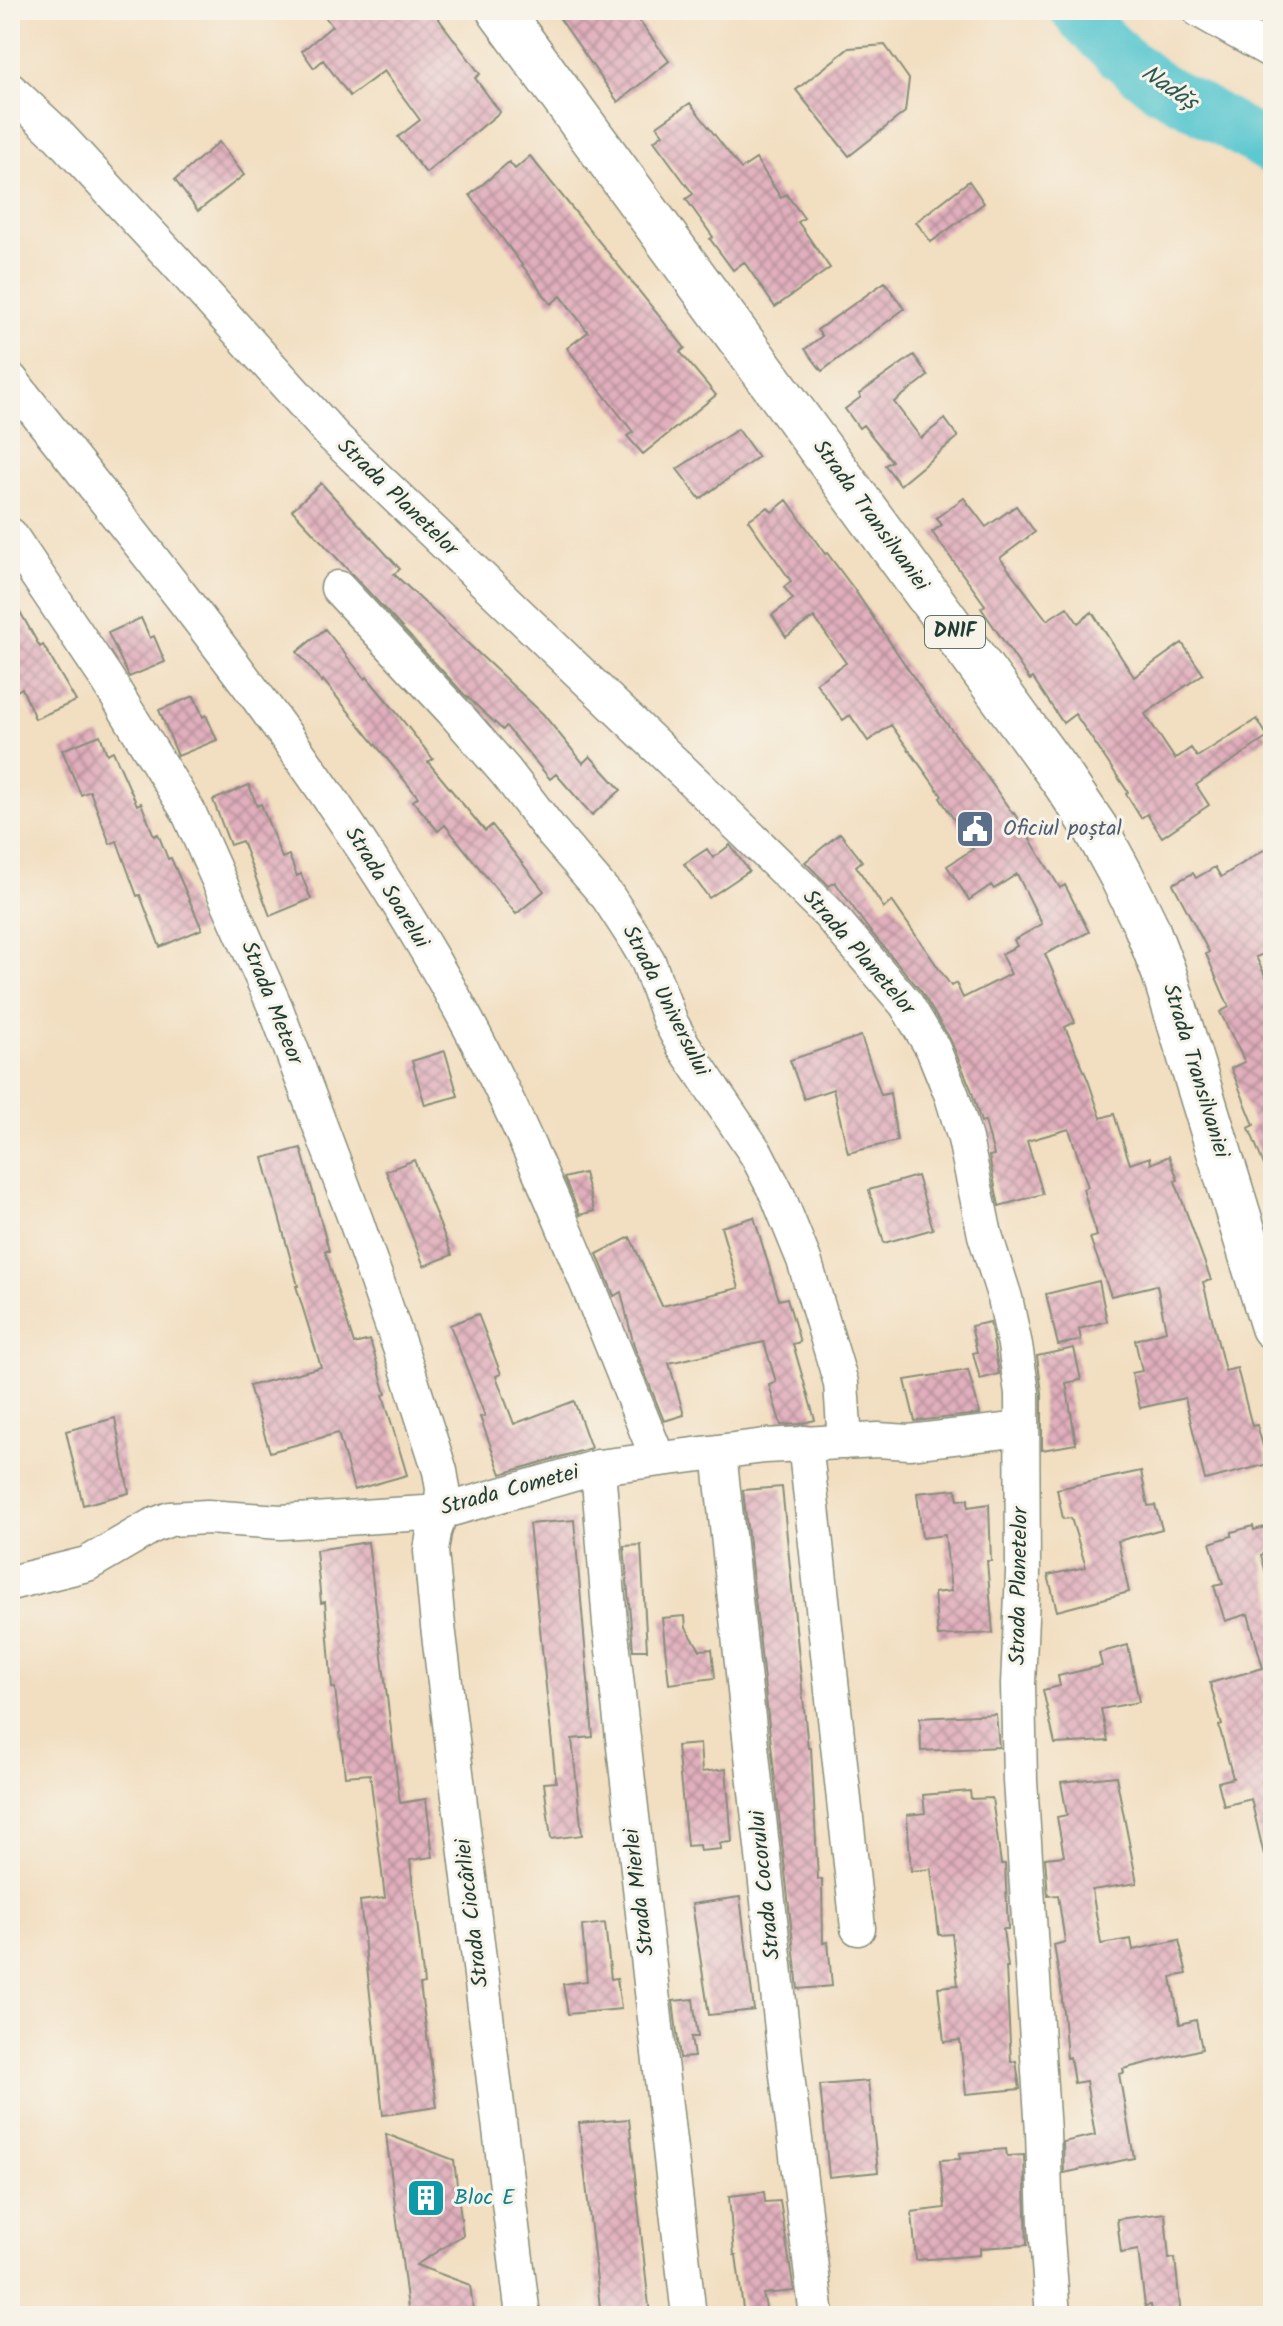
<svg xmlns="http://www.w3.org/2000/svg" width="1283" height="2326" viewBox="0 0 1283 2326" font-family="Kalam,sans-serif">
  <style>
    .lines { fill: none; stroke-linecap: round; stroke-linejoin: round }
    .river { stroke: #5bc8d0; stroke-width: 50 }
    .building { fill: url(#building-cross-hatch) }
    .street-casing { stroke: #888e7a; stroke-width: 37 }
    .primary-casing { stroke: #888e7a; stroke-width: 47 }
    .street { stroke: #fff; stroke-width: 34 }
    .primary { stroke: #fff; stroke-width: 44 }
    .labels { text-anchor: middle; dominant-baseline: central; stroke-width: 6; stroke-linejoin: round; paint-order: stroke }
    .shield { fill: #f7f3e8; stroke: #60746a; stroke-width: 2 }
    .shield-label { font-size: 20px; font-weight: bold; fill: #1f3d34 }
    .street-label { font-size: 22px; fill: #1f3d34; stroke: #f7f3e8 }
    .service-label { font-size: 22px; fill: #4e5e75; stroke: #f7f3e8; text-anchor: start }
    .culture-label { font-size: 22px; fill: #0d838f; stroke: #f7f3e8; text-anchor: start }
    .water-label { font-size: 24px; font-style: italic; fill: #2b5953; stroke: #f7f3e8 }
  </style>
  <defs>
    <pattern id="building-cross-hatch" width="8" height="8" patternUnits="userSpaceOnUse" patternTransform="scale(2)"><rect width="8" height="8" fill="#e1afbd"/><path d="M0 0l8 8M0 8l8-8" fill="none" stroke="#b6909a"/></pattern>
  </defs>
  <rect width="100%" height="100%" fill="#f7f3e8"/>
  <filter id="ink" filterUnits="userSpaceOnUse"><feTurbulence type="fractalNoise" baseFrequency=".0125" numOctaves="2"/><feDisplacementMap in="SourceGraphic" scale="16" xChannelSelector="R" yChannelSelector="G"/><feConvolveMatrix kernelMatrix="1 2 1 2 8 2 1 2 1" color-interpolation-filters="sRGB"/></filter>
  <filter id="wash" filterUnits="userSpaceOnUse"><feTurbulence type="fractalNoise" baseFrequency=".006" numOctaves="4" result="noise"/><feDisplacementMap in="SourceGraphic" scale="32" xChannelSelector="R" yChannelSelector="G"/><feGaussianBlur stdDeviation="1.8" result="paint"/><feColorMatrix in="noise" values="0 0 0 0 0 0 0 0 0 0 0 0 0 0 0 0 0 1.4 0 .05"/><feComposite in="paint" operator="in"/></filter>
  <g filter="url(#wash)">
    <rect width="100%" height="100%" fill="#f2dec0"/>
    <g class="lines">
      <path class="river" d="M1075,10L1083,20L1119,55L1158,86L1200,108L1273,150"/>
    </g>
    <g id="blocks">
      <path class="building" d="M320,10H432L480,74L475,78L500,112L426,173L398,137L420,120L384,71L350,96L323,60L314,68L302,51L332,26Z
        M554,10H631L669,61L618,102Z
        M885,45L909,79L905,112L849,156L796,90L849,48Z
        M690,103L741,169L756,159L781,198L786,194L804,218L798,222L830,268L775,307L744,262L733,270L710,239L713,237L686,199L693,194L654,141L663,134L657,126Z
        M219,142L244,175L198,211L175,180Z
        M530,156L685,348L680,352L716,395L643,454L627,436L633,432L567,348L588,332L561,296L551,304L470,195L509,162L515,169Z
        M969,181L984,203L931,242L916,222Z
        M885,282L904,309L822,371L805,349L822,336L817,330Z
        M914,355L928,376L894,402L921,438L945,419L958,437L900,485L885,465L892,461L863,425L859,428L845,409L861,397L859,394Z
        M738,429L758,457L700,499L677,469Z
        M321,483L400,569L394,574L543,714L583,763L590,756L621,790L592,815L556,774L550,779L506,726L503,730L464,694L292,510Z
        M964,498L986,527L1016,506L1035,532L1000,558L1047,620L1067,607L1078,623L1092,612L1134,677L1182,643L1203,674L1145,714L1175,759L1191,748L1197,757L1257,719L1268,737L1196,785L1209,805L1162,837L1147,814L1141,818L1126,794L1128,792L1075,714L1063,723L1033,678L1030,680L981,608L985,605L932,532L942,525L936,518Z
        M787,500L825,554L827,553L854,589L929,700L985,774L1013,814L1014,813L1060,888L1065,885L1089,932L1045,954L1075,1022L1065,1027L1088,1080L1101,1118L1114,1114L1130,1164L1150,1157L1151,1164L1169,1156L1178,1180L1175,1181L1211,1280L1203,1282L1225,1371L1237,1368L1252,1426L1257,1425L1268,1464L1205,1480L1185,1398L1140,1408L1132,1373L1142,1371L1135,1340L1166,1331L1157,1285L1111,1296L1090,1238L1097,1236L1083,1189L1088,1187L1069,1129L1027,1141L1043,1194L999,1206L989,1156L994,1155L985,1121L981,1122L971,1089L950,1039L921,991L869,930L835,882L829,886L805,862L840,833L862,861L856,866L884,908L892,901L951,986L956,983L963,998L1011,974L1001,954L1017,946L1014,940L1042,924L1017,874L994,889L991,885L969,900L947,866L973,849L940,798L942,796L891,725L868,741L850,715L843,720L816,683L846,663L814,617L786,637L772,615L793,599L784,587L791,581L748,520L768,507L772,512Z
        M10,594L40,647L43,645L76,701L35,719L22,688L10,695Z
        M141,618L150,638L154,636L165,662L129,677L108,633Z
        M325,629L365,679L367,677L392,707L433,759L428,762L485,831L492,825L544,891L516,914L445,825L438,831L413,801L418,797L323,680L322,682L297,652Z
        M194,696L203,717L206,715L217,740L178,756L159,710Z
        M100,735L107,754L113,751L137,805L141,803L154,836L158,834L168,859L171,858L202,929L160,947L140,895L137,896L117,841L110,844L90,791L81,795L62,750Z
        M249,785L257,806L261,804L282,858L289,855L297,876L301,874L311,899L270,916L242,841L230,845L213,800Z
        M1273,844V950L1256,957L1273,991L1272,1185L1249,1128L1254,1125L1231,1068L1245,1062L1220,1012L1229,1007L1206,954L1209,952L1173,884L1193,873L1196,878L1215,867L1221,877Z
        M730,845L749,871L709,898L684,864L707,849L713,858Z
        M861,1036L881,1095L890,1093L897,1141L848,1153L833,1089L804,1099L790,1060Z
        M445,1051L458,1096L425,1105L412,1061Z
        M301,1148L329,1251H325L354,1344L370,1340L386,1394L383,1395L407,1475L354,1490L338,1433L270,1452L249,1386L321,1367L296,1286H298L263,1158Z
        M414,1160L452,1255L424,1266L386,1171Z
        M584,1173L594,1211L580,1215L564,1178Z
        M917,1176L933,1229L884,1243L869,1190Z
        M754,1217L779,1300L787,1298L800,1342L793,1344L815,1420L799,1424L781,1425L769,1385L776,1382L764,1342L669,1363L684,1415L664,1421L634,1346L621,1292L614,1296L597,1254L630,1237L662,1306L739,1288L721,1227Z
        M1099,1281L1107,1321L1079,1329L1081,1340L1058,1345L1046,1294Z
        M478,1314L501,1374L496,1376L514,1424L574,1401L591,1448L501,1474L480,1417L485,1416L450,1325Z
        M990,1322L999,1374L980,1379L973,1353L977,1352L971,1326Z
        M1074,1348L1081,1380L1066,1383L1076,1444L1042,1450V1393L1037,1356Z
        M968,1370L980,1414L915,1421L905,1380Z
        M115,1418L129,1493L83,1505L66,1431Z
        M1141,1471L1148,1506L1155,1505L1162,1529L1118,1541L1129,1592L1057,1611L1048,1575L1086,1567L1071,1518L1063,1519L1057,1489Z
        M782,1487L808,1748H811L818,1879H822L823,1943L828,1942L832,1986L798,1989L743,1490Z
        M956,1489L958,1500L968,1499V1507L989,1504L991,1561H987L993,1633L938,1636L934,1593L951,1591L945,1535L922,1538L917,1493Z
        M574,1520L593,1737L572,1739L582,1835L551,1839L544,1783L556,1782L529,1524Z
        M1253,1526L1254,1530L1269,1526L1273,1538V1551L1261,1555L1273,1598V1854L1264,1855L1251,1799L1224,1806L1218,1782L1233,1778L1219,1726L1222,1725L1210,1683L1263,1668L1248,1614L1225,1621L1214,1586L1223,1584L1210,1543L1232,1536V1532Z
        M368,1542L400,1803L426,1799L433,1857L410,1860L424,1984L420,1985L437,2107L383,2115L360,1901L385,1898L370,1774L345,1776L335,1688H332L325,1602L321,1603L316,1550Z
        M641,1545L647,1650H633L624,1546Z
        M685,1616L686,1628L700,1650L712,1649L715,1678L669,1684L662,1618Z
        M1128,1645L1139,1702L1101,1709L1108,1741L1055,1744L1043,1690L1060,1686L1058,1676L1102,1666L1099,1653Z
        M996,1714L999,1747L921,1751L920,1718Z
        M700,1744L702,1772L726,1769L732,1842L720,1843L721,1849L700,1851L699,1845L687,1846L677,1746Z
        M1116,1776L1137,1883L1092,1890L1101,1944L1131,1939L1133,1950L1179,1940L1187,1974L1171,1977L1180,2024L1196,2020L1202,2049L1123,2069L1124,2073L1119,2074L1134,2158L1064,2173L1063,2142L1095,2135L1086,2081L1074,2083L1070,2057L1067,2058L1061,1988L1054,1945L1065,1942L1058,1895L1048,1896L1045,1858L1064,1856L1057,1817L1067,1815L1061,1782Z
        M970,1791L971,1799L992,1798L1001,1864H1005L1008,1929H1003L1008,1967H1006L1011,2062L1016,2061L1020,2089L966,2094L960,2040L944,2042L938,1987L958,1985L952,1934L939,1935L931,1869L911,1871L907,1815L925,1813L923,1795Z
        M740,1897L754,2010L709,2015L692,1904Z
        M605,1923L611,1979L617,1978L621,2009L568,2014L563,1984L587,1981L582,1926Z
        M693,1999L698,2037H691L694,2057L680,2058L673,2001Z
        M868,2081L878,2172L829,2177L820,2085Z
        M629,2119L650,2316H601L579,2123Z
        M386,2134L454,2160L463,2235L416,2265L470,2285L474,2316H409Z
        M1006,2149L1007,2156L1024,2155L1027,2245L980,2248V2255L916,2260L912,2212L945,2208L940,2160L960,2159L959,2153Z
        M764,2192L765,2202L780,2201L794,2291L763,2294L768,2316H744L736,2255H734L729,2196Z
        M1165,2213L1169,2259L1175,2258L1181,2316H1152L1151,2305L1145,2306L1138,2250L1121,2253L1117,2219Z"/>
    </g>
  </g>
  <g filter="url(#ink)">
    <use href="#blocks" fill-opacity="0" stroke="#888e7a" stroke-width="2"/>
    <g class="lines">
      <defs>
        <path id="street" d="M1199,10L1273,52
          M10,90L57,134L176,262L334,437L696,784L828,913L906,1004L933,1049L952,1096L965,1139L985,1235L1005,1298L1015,1345L1022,1393L1023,1573L1018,1684L1020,1781L1043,2132L1046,2225L1053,2316
          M10,379C171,584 340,786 464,1016C541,1158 597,1309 658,1459
          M10,535L105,676L188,811L276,1009L356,1221L407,1368L440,1471L443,1489L441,1512L434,1532L431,1551L438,1626L523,2316
          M338,588L453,711L506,772L552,832L608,897L634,937L648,961L670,1021L683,1045L757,1155L778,1196L804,1260L841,1383L845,1442
          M805,1443L858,1928
          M719,1453L787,2075L817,2316
          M598,1467L610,1624L689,2316
          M10,1583L87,1564L152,1526L170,1519L207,1517L281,1522L441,1512L598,1467L765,1446L878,1440L909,1442L1022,1429"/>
        <path id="primary" d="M499,10L1063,780L1096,829L1121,875L1146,926L1164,973L1273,1327"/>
      </defs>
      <use href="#street" class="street-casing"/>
      <use href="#primary" class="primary-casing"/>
      <use href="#street" class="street"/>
      <use href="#primary" class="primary"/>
    </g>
  </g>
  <defs>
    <symbol id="civic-square" viewBox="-11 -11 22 22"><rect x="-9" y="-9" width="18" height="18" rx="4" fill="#5c6f8a" stroke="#f7f3e8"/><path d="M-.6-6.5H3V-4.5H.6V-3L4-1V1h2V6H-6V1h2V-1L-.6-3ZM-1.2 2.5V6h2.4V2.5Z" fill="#fff"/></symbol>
    <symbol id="building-square" viewBox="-11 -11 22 22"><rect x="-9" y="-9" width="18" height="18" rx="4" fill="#0f9aa8" stroke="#f7f3e8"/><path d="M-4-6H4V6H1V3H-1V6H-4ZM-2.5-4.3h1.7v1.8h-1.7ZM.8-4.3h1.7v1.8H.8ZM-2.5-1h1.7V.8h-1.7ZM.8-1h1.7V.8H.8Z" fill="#fff"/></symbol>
  </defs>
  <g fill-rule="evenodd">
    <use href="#civic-square" x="953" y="807" width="44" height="44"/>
    <use href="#building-square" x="404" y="2176" width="44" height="44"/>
  </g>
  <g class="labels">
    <rect class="shield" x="925" y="616" width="60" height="32" rx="6"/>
    <g class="shield-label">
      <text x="955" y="632">DN1F</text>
    </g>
    <g class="street-label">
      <text transform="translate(397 498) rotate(44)">Strada Planetelor</text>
      <text transform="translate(870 516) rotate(54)">Strada Transilvaniei</text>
      <text transform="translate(386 888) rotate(58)">Strada Soarelui</text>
      <text transform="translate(858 953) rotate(49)">Strada Planetelor</text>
      <text transform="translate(665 1001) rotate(63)">Strada Universului</text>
      <text transform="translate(271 1003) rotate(68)">Strada Meteor</text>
      <text transform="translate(1195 1071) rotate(73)">Strada Transilvaniei</text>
      <text transform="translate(510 1491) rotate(-15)">Strada Cometei</text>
      <text transform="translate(1020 1586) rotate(-89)">Strada Planetelor</text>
      <text transform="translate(766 1885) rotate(-96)">Strada Cocorului</text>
      <text transform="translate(640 1892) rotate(-97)">Strada Mierlei</text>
      <text transform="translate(473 1913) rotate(-97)">Strada Ciocârliei</text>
    </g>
    <g class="service-label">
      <text x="1003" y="829">Oficiul poștal</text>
    </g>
    <g class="culture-label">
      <text x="454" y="2198">Bloc E</text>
    </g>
    <g class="water-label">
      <text transform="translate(1169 88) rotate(34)">Nadăș</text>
    </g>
  </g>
  <rect width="1283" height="2326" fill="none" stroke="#f7f3e8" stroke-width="40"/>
</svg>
